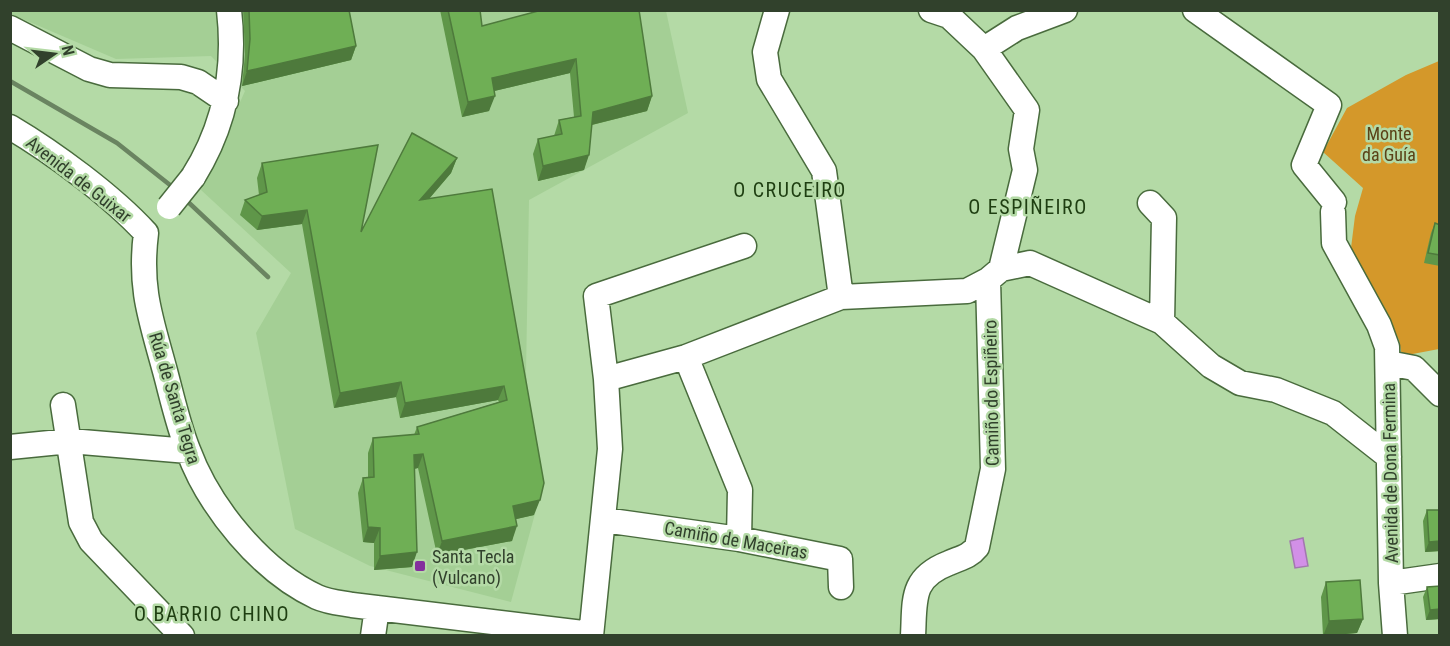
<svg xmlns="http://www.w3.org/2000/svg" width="1450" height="646" viewBox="0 0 1450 646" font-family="'Roboto Condensed',sans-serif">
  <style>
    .built { fill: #a4cf95 }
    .green { fill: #d4982a }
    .water { fill: #d290e7; stroke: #a278af; stroke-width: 1.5 }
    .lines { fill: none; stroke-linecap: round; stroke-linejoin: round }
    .minor-casing { stroke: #496b3d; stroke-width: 27 }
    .minor { stroke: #fff; stroke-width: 24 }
    .rail { stroke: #6a8461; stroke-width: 4.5 }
    .minor-bridge-casing { stroke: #496b3d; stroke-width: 27; stroke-linecap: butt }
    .minor-bridge { stroke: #fff; stroke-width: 24 }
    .wall { fill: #5f9649 }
    .shaded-wall { fill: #4e7a3c }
    .building { fill: #6faf55; stroke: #4e7a3c; stroke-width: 1.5 }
    .poi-dot { fill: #842f9d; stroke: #b4daa6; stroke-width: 2 }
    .labels { text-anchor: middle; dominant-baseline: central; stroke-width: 5; stroke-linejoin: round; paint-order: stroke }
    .park-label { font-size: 18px; fill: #5b4217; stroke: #b4daa6 }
    .street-label { font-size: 18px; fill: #31412c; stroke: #b4daa6 }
    .poi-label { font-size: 18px; fill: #31412c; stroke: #b4daa6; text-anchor: start }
    .neighbourhood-label { font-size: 20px; letter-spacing: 1.5px; fill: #1e3e11; stroke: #b4daa6 }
  </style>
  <rect width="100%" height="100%" fill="#b4daa6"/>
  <path class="built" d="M11,10L666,11L688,113L529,200L526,373L539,499L511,602L370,566L295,529L256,333L291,273L201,190L245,91L211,56L116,59L11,14Z"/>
  <path class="green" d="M1439,61V349L1402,356L1399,340L1351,248L1355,216L1363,188L1323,152L1347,108L1406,75Z"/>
  <path class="water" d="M1303,538L1308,566L1295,568L1290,541Z"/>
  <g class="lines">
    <defs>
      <path id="minor" d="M777,10L765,52L769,79L824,171L841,297
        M931,10L949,16L984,49L1027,110L1021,149L1025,170L1001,269
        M1195,10L1329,105L1304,165L1334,202
        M10,28L89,69L110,75L181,77L198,82L226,101
        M984,49L1017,28L1065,10
        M10,127C54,153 112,196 146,233
        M193,177C225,126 236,70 229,10
        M1150,203L1164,218L1162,322
        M1333,212L1334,243L1379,325L1387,347L1391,583L1395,636
        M146,233C139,289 151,319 165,371C172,397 178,425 188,450C209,507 261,571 317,597C328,602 341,603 352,605L591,634
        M686,357L740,490L739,539
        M1388,363L1414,368L1440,394
        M606,379L596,296L744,246
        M63,405L81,522L91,541L182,636
        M10,447L70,441L188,451
        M604,520L739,539L840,559L841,587
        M1391,583L1440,576
        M373,636L377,608
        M591,636L610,449L606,379L686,357L841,297L967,291L988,280L1001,269L1030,263L1162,322L1211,366L1240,383L1276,390L1333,413L1389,457
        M913,636C915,600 910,578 949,563C960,558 969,557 977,547L993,469L988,280"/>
    </defs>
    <use href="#minor" class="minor-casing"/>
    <use href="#minor" class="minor"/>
    <path class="rail" d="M10,81L117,143L170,185L268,277"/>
    <defs>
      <path id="minor-bridge" d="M169,207L193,177"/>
    </defs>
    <use href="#minor-bridge" class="minor-bridge-casing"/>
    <use href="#minor-bridge" class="minor-bridge"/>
  </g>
  <path class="wall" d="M243,10H349L356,46L351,60L242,86L245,54Z
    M440,10H480L482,26L542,10L652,96L647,111L592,125L584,170L538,181L533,154L538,139L554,136L559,120L574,117L570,73L494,91L489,111L462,117Z
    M457,158L451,173L429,199L492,189L534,515L516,519L512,541L437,555L418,468L415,469L412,567L374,570V543L363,542L358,493L363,478H368V453L373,438L414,435L417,427L499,402L498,400L400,418L396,397L334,408L302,224L257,230L240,215L245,200L259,195L257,178L262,163L361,232Z
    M1435,223L1440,225V266L1424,263L1431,233Z
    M1427,510L1440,551L1425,552L1423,521Z
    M1326,582L1363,619L1357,633L1323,636L1321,597Z
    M1440,586V619L1426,620L1423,597L1427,587Z"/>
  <path class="shaded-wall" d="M356,46L351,60L242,86L247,71Z
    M576,59L570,73L486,93L492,78Z
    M495,96L489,111L462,117L468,102Z
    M652,96L647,111L587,126L593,112Z
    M589,155L584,170L538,181L543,166Z
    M457,158L451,173L415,215L420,200Z
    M307,210L302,224L257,230L262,216Z
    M401,382L396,397L334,408L340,393Z
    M504,386L498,400L400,418L405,403Z
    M423,454L418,468L409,469L414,455Z
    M540,500L534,515L508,521L513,506Z
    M517,526L512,541L437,555L442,541Z
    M368,527L380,528L374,543L363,542Z
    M1440,541V551L1425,552L1429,542Z
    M417,552L412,567L374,570L380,556Z
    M1440,609V619L1426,620L1430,610Z
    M1363,619L1357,633L1323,636L1329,621Z"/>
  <path class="building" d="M249,10H349L356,46L247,71L250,39Z
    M448,10H480L482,26L542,10H639L652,96L593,112L589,155L543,166L538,139L562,134L559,120L581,116L576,59L492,78L495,96L468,102Z
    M412,133L457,158L420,200L492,189L544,483L540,500L513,506L517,526L442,541L423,454L414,455L417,552L380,556V528L368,527L363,478L374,477L373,438L419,434L417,427L507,400L504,386L405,403L401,382L340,393L307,210L262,216L245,200L267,192L262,163L378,145L361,232Z
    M1435,223L1440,225V255L1428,253Z
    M1427,510H1440V541L1429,542Z
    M1360,580L1363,619L1329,621L1326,582Z
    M1440,586V609L1430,610L1427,587Z"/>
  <rect class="poi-dot" x="414" y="560" width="12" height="12" rx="3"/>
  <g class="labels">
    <g class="park-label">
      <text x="1389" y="133">Monte<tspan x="1389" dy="21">da Guía</tspan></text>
    </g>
    <g class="street-label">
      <text transform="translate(79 179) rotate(38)">Avenida de Guixar</text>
      <text transform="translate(991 393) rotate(-91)">Camiño do Espiñeiro</text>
      <text transform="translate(175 398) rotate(73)">Rúa de Santa Tegra</text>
      <text transform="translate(1390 473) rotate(-91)">Avenida de Dona Fermina</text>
      <text transform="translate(736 540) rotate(10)">Camiño de Maceiras</text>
    </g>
    <g class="poi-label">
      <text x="432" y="556">Santa Tecla<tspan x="432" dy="21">(Vulcano)</tspan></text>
    </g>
    <g class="neighbourhood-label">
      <text x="790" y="190">O CRUCEIRO</text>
      <text x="1028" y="207">O ESPIÑEIRO</text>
      <text x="212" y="614">O BARRIO CHINO</text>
    </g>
  </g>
  <rect width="1450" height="646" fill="none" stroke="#31412c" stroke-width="24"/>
  <g transform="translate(54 54) rotate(76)" stroke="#b4daa6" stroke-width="4.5" paint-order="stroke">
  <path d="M0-4.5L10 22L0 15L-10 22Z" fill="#31412c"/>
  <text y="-9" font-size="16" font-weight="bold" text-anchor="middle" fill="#31412c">N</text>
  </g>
</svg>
